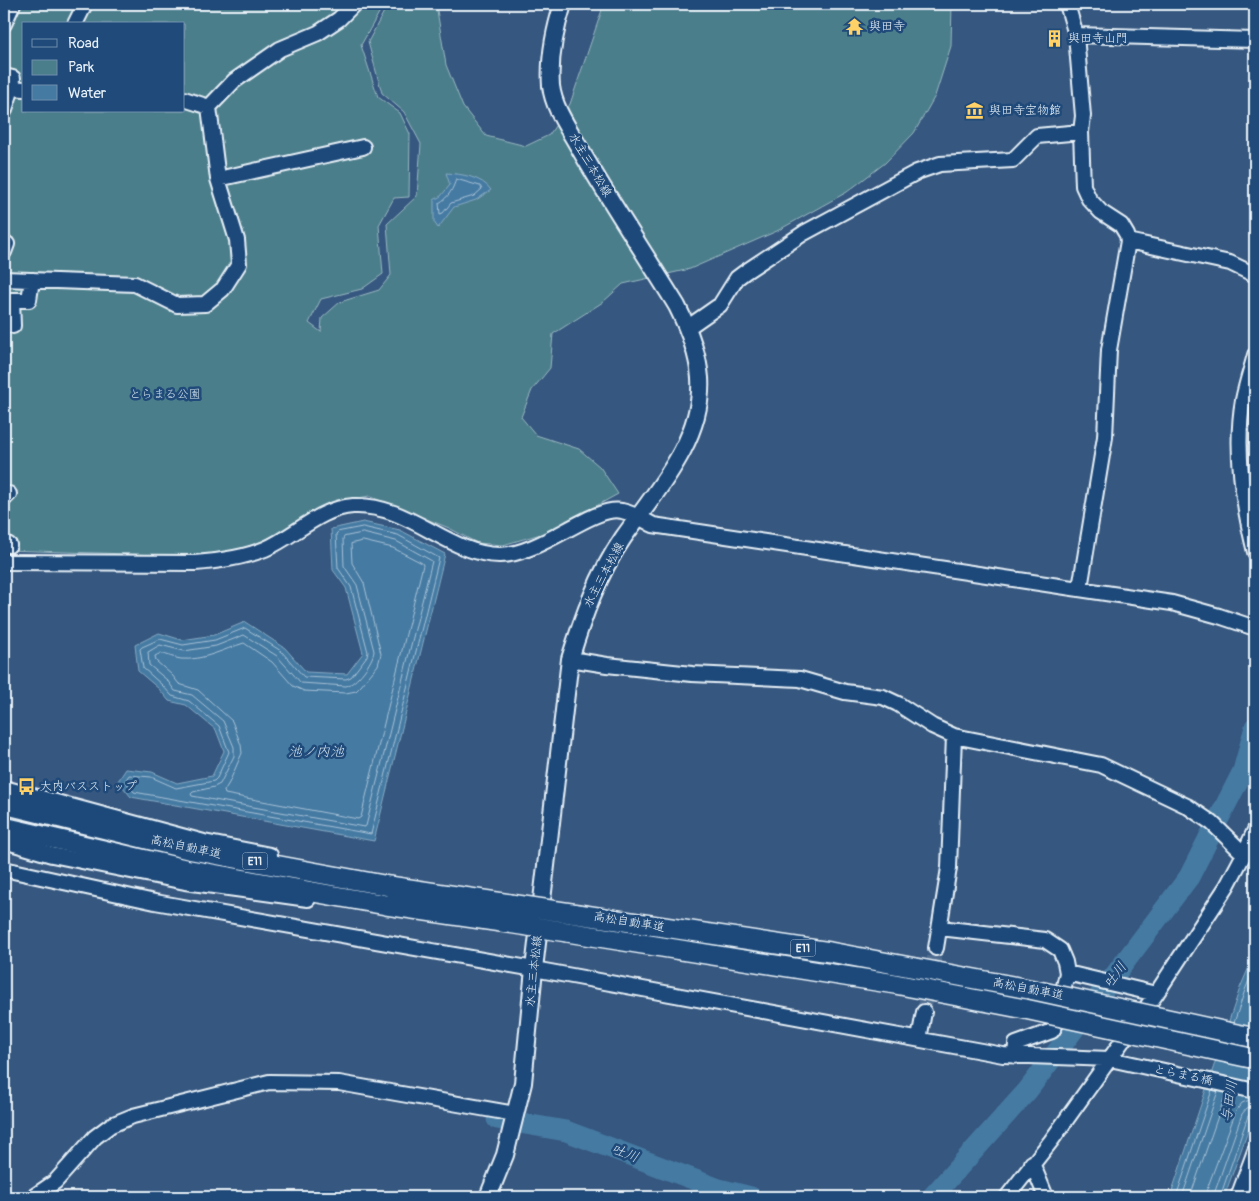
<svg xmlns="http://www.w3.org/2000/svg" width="1259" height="1201" viewBox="0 0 1259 1201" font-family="Pangolin,'Klee One',sans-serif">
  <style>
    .green { fill: #4b7e8b; stroke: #9ab8c2; fill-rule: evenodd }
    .water { fill: #457aa2; stroke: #86aac4 }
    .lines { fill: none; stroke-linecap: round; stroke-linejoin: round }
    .shore { stroke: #a7c1d6; stroke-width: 1 }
    .river { stroke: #457aa2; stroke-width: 21 }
    .minor-tunnel { stroke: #516e91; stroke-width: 14; stroke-dasharray: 14 7; stroke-linecap: butt }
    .minor-casing { stroke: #e8f1f8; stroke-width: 18 }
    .major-casing { stroke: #e8f1f8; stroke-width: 20 }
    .highway-casing { stroke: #e8f1f8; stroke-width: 22 }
    .minor { stroke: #1f4a7a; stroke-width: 14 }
    .major { stroke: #1f4a7a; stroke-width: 16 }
    .highway { stroke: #1f4a7a; stroke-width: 19 }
    .highway-bridge-casing { stroke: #e8f1f8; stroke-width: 22; stroke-linecap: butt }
    .highway-bridge { stroke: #1f4a7a; stroke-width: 19 }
    .labels { text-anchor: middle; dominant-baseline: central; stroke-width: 5; stroke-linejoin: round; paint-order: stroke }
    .shield { fill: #1f4a7a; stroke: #acbfd2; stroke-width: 1 }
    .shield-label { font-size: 11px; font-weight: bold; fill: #e8f1f8 }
    .poi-label { font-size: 12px; fill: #e8f1f8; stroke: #1f4a7a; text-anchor: start }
    .street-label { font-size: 12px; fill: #e8f1f8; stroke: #1f4a7a }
    .park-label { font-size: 12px; fill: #d0e0e8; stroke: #1f4a7a }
    .water-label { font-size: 14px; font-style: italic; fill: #d0dfeb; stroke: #1f4a7a }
  </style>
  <rect width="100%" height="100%" fill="#36577f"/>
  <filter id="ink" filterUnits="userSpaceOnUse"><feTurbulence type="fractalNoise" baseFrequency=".02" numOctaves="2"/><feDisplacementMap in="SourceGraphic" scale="10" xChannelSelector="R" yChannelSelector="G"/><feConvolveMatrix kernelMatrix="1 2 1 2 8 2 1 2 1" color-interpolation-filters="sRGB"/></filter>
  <g filter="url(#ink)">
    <path class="green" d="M4,4H384L361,45L378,97L400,113L410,134L409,197L394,198L379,225L383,274L362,289L321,299L309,323L321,332L322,318L340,302L379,290L391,275L387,224L417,196L421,144L404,112L382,93L368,42L388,4H436L446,65L463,107L486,136L526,146L549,135L570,104L604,4H952L951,46L935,96L914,133L885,163L847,192L777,231L690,269L623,284L603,302L553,334L550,368L532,390L521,417L536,435L579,449L600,467L618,494L551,531L503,545L477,543L449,528L369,496L332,503L269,538L229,554L160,555L4,550ZM24,24H184V111H24Z"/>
    <path class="water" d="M446,173C462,174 482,177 491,190L476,200L454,207L438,228L434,222V200L441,196L450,185Z
      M363,522L400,530L445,554L374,841L131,797L118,781L126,769L152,772L177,783L212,776L224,751L216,730L186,705L169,701L159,689L138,671L135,645L159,633L182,640L214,635L245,622L285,648L306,672L347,674L363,653L346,588L333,570L331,529Z
      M1255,953V1112L1224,1197H1170L1240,988Z"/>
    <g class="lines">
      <path class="shore" d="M456,179L480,186L482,189L474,196L451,203L443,213L440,214L439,203C449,197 453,189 456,179Z
        M363,527L398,535L439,558L371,834L134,792L125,781L129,775L151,777L176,788L214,781L217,778L229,752L219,726L189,701L172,696L162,685L143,668L140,649L142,647L160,639L183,645L215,640L245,628L281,651L304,677L346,679L351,677L367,656L368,652L351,587L338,568L336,534L338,532Z
        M363,533L396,541L432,561L366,826L364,827L192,796L191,794L193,792L214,787L220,784L234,756V747L223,721L192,695L175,691L167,680L149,665L148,652L160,645L184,651L216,646L244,635L277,656L301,683L346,686C356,684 373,662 374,651L357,585L344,566L343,539L344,537Z
        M363,541L393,548L422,563L423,565L361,817L358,819L225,794L224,791L229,783L242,753L241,745L232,721L198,690L179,684L172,675L156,661L155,656L161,653C167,655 174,658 181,659C203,661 224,649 244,643L272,662L293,686L304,691L346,693L356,691L361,686L378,665L381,654L364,583L352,563L351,544Z
        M1234,1023L1245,990L1255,966
        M1176,1197L1212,1090
        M1182,1197L1218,1091
        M1190,1197L1226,1093
        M1206,1197L1207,1189L1236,1111L1242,1103L1252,1099
        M1213,1197L1242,1114L1247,1108L1255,1106
        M1220,1197L1248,1116L1251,1113L1255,1112"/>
      <path class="river" d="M497,1119L566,1131L719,1189L751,1197
        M932,1197L1028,1090L1189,877L1243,771L1255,727"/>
      <path class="minor-tunnel" d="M924,1012L936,948"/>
      <defs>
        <path id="minor" d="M1067,4L1076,35L1255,40
          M4,24L13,4
          M75,24L85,4
          M1076,35L1083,116L1081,132L1083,186L1089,199L1101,212L1121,225L1127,235L1128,241L1109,350L1105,437L1080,588
          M4,76L13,78L12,88L4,91
          M209,107L234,81L280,49L318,33L339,19L354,4
          M4,112L12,88L24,89
          M218,179L363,147
          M1128,241L1230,263L1255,275
          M4,252L7,244
          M4,279L135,284L177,305L205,304L223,289L239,264L237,240L218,179L209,107L184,99
          M4,300H29L32,280
          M12,300L13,326
          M687,328L720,305L737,278L745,272L804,233L917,172L940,164L1013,160L1037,136L1081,132
          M1255,355C1251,370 1246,385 1243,400C1234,450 1243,504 1255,552
          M4,499L9,494
          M4,542L9,545
          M4,562L195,563C219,561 243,558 265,549C295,536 320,508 353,506C408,503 447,554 499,555C540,556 594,504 622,511C633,513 644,520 653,525L1172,603L1219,616L1255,628
          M570,659L607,665L692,674L800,679L845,692L883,697L898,704L932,726L954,736L1101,765L1187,806L1212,823L1244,854
          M4,788L204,842L270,855
          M4,841L52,855L185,882L308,899
          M4,869L155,902L534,969L1003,1055L1110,1059L1255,1091
          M940,928L1045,940L1060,950L1065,962L1067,973L1055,1026L1052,1031L1016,1044L1015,1056
          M936,948L949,868L954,736
          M1067,973L1156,994
          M919,1039L924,1012
          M1032,1163L1046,1197
          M33,1197L55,1182L95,1137L111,1125L133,1116L269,1082L339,1083L515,1114
          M1007,1197L1051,1141L1156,994L1227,886L1244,854L1255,830
          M1238,1197L1255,1151"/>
        <path id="major" d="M488,1197L505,1155L523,1083L534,969L570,659C583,617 598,574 623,538C656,491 704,439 700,378C698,353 688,328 677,306C645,254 611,203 581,151C570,130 554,110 551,86C549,59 555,29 563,4"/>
        <path id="highway" d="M4,804L192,850L389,886L510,904
          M4,827L185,869L386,905L508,923
          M571,913L830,952L1034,990
          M567,932L895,984L1025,1009"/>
      </defs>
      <use href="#minor" class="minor-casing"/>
      <use href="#major" class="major-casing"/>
      <use href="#highway" class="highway-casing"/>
      <use href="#minor" class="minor"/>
      <use href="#major" class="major"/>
      <use href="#highway" class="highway"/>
      <defs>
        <path id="highway-bridge" d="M510,904L571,913
          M508,923L567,932
          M1034,990L1255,1038
          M1025,1009L1255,1059"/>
      </defs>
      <use href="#highway-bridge" class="highway-bridge-casing"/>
      <use href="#highway-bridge" class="highway-bridge"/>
    </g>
  </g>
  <defs>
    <symbol id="temple-bare" viewBox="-9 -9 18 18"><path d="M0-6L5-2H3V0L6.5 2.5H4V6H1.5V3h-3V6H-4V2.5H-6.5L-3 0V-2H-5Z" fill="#ffd166" stroke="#1f4a7a" stroke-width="2.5" paint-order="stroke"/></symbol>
    <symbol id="building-bare" viewBox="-9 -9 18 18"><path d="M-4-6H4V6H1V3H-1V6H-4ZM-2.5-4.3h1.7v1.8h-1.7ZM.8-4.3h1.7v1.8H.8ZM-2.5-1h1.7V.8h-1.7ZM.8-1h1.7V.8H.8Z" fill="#ffd166" stroke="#1f4a7a" stroke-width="2.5" paint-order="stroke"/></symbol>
    <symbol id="museum-bare" viewBox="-9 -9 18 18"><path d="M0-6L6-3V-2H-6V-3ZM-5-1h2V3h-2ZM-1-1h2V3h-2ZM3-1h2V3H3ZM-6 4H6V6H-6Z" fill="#ffd166" stroke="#1f4a7a" stroke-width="2.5" paint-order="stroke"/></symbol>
    <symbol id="bus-bare" viewBox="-9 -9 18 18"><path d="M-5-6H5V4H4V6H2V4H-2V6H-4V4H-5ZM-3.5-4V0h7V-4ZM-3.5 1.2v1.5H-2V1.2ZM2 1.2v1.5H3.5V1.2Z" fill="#ffd166" stroke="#1f4a7a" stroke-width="2.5" paint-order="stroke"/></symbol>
  </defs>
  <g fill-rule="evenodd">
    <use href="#temple-bare" x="842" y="14" width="25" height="25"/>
    <use href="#building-bare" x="1042" y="26" width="25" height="25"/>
    <use href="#museum-bare" x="962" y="98" width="25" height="25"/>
    <use href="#bus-bare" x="14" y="774" width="25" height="25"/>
  </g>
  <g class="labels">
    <g class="shield">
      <rect x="242.5" y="852.5" width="25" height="17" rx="4"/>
      <rect x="790.5" y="939.5" width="25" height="17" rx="4"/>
    </g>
    <g class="shield-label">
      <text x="255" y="861">E11</text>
      <text x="803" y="948">E11</text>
    </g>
    <g class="poi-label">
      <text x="869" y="26">與田寺</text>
      <text x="1068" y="38">與田寺山門</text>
      <text x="989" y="110">與田寺宝物館</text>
      <text x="40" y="786">大内バスストップ</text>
    </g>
    <g class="street-label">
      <text transform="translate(590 165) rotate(59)">水主三本松線</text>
      <text transform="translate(604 575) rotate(-62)">水主三本松線</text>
      <text transform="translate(186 847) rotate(12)">高松自動車道</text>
      <text transform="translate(629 922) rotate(9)">高松自動車道</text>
      <text transform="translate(534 971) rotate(-84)">水主三本松線</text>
      <text transform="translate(1028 989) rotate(11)">高松自動車道</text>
      <text transform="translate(1183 1075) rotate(12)">とらまる橋</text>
    </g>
    <g class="park-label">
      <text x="165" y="394">とらまる公園</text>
    </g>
    <g class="water-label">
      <text x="316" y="751">池ノ内池</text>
      <text transform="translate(1115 975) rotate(-53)">吐川</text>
      <text transform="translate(1229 1101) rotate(-81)">与田川</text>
      <text transform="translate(625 1153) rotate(21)">吐川</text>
    </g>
  </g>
  <rect width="1259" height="1201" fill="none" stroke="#1f4a7a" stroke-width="20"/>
  <rect x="10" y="10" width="1239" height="1181" fill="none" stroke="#e8f1f8" stroke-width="2" filter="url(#ink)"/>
  <rect x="22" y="22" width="162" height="90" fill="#1f4a7a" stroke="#6f8dac"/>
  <rect x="32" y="39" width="25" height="8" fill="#1f4a7a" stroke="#6f8dac"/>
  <text x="68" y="48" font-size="15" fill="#e8f1f8">Road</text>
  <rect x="32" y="60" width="25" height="15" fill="#4b7e8b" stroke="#6f8dac"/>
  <text x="68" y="72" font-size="15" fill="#e8f1f8">Park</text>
  <rect x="32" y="85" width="25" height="15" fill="#457aa2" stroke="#6f8dac"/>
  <text x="68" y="98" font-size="15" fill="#e8f1f8">Water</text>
</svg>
